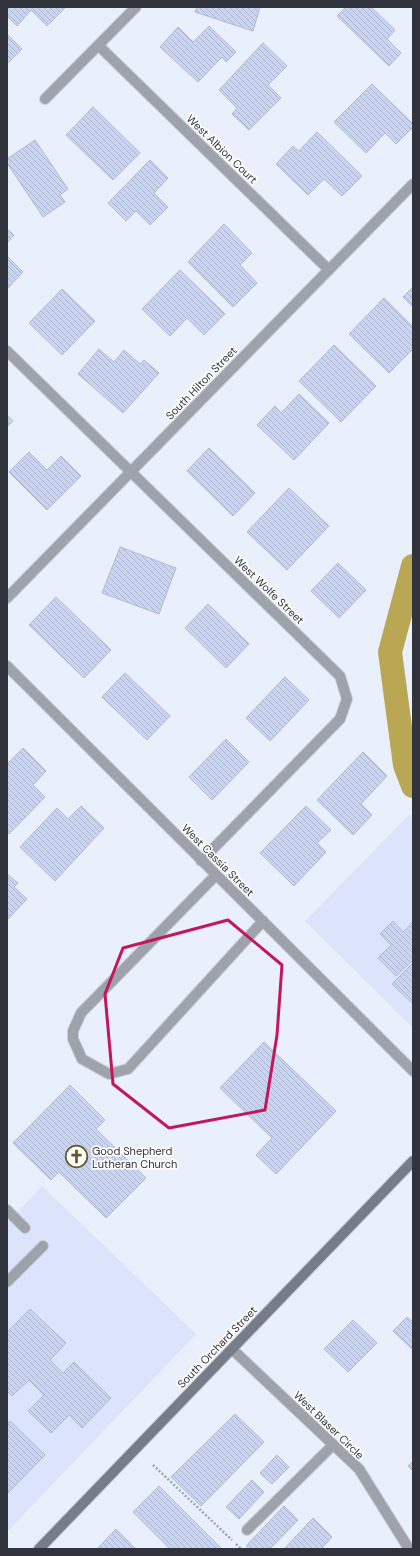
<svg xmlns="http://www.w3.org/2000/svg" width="420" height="1556" viewBox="0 0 420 1556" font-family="'DM Sans',sans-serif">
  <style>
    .built { fill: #dbe4fa }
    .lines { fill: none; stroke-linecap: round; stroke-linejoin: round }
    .canal { stroke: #b9a754; stroke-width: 24 }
    .building { fill: url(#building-back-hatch); stroke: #b2bace }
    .service-casing { stroke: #c9cdd9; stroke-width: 12 }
    .minor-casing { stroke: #c9cdd9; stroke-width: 12 }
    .secondary-casing { stroke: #c9cdd9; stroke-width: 12 }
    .path { stroke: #9ea2ad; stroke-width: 2.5; stroke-dasharray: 2 2; stroke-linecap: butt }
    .service { stroke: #9ea2aa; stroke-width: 10 }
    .minor { stroke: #9ea2aa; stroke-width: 10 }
    .secondary { stroke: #777c89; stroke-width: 10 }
    .marked { fill: none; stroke: #c2185b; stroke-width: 3; stroke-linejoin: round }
    .labels { text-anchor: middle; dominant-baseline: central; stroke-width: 3.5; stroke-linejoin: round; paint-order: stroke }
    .street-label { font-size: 11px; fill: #31343c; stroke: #fdfdfd }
    .poi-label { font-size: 11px; fill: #31343c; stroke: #fdfdfd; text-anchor: start }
  </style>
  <defs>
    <pattern id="building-back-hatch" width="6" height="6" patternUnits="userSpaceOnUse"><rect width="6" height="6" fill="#c9d4f2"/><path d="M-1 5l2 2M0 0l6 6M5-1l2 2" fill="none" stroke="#adb7d0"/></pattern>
  </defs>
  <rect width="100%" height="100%" fill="#eaeffc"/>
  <path class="built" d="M410,814L413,821V1028L305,921Z
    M42,1186L196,1334L7,1532V1223Z"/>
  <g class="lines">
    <path class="canal" d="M413,566L390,652L405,765L413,786"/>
  </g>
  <path class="building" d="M7,7H64L65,8L47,26L31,10L17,26L7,16Z
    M197,7H260L253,31L195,12Z
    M346,7H371L395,30L387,39L401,53L389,66L337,16Z
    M209,26L236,52L226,62L222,57L198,82L160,47L178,27L193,42Z
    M7,34L22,49L7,64Z
    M263,43L287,66L268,85L281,98L249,130L232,114L237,108L219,90Z
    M372,84L413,124V127L396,144L385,133L366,153L334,122Z
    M93,107L140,153L113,180L66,135Z
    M317,132L362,176L342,196L324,179L308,195L276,164L293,146L299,151Z
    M35,140L68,189L60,195L65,202L43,217L7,163V159Z
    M150,160L168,178L154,193L168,207L150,225L136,211L126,221L108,203Z
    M224,224L252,253L240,265L257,283L233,307L188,262Z
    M7,229L14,235L7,243Z
    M7,256L23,272L7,289Z
    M180,270L225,314L204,335L187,318L170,336L142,309Z
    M413,287V307L403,297Z
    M62,289L95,321L62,355L29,323Z
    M384,298L413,327V349L389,373L349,334Z
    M334,345L376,386L341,422L299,381Z
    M99,349L114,362L124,350L140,364L144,360L159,373L123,413L78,374Z
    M299,394L329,423L294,460L257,425L275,406L281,413Z
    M7,415L13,421L7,427Z
    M209,448L255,493L233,516L187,471Z
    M29,452L47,470L61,456L81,476L47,510L9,472Z
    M289,488L329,526L287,570L247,532Z
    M120,547L176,568L159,614L102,593Z
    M338,563L366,590L339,618L311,591Z
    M56,597L111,650L84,678L29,625Z
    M208,604L249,644L226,668L185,628Z
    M125,673L170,716L147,740L102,697Z
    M285,677L309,700L270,741L246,718Z
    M226,739L249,762L212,800L189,777Z
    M23,748L46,771L33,785L45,797L9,834L7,832V764Z
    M363,752L387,776L361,804L372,815L353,835L317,800Z
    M81,806L104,828L55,881L20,847L57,808L68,819Z
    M306,806L331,830L317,843L326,852L294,886L260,853Z
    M7,874L18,883L14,887L27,899L7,920Z
    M393,921L403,932L413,922V960L396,976L378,958L391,945L380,934Z
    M413,963V1004L392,984Z
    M264,1042L336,1111L276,1174L256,1155L272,1138L220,1088Z
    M70,1085L105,1120L96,1129L146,1178L106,1218L59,1172L51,1180L13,1143Z
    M30,1309L66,1343L50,1360L63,1373L74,1362L111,1398L82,1428L69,1415L51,1433L28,1411L44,1395L29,1380L12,1396L7,1391V1332Z
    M407,1317L413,1322V1350L393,1331Z
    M353,1320L377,1343L348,1372L324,1349Z
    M235,1414L264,1442L201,1506L171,1477Z
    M10,1421L45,1455L7,1494V1424Z
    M277,1455L289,1467L272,1484L260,1473Z
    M413,1461V1471L408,1466Z
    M252,1480L264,1492L239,1519L226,1507Z
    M159,1486L222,1549H170L133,1512Z
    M284,1506L298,1520L270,1549H249L246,1546Z
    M313,1518L332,1537L321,1549H284Z
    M116,1529L136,1549H97Z"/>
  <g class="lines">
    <defs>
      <path id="service" d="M216,875L81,1013L73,1031V1039L82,1059L109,1074L128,1069L263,921
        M7,1282L43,1246
        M247,1530L333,1445"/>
      <path id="minor" d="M99,46L329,270
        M45,99L136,7
        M7,351L340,676L347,699L340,719L201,861
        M7,598L413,184
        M7,666L413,1071
        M7,1210L25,1228
        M232,1349L359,1469L409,1549"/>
      <path id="secondary" d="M39,1549L413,1161"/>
    </defs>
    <use href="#service" class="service-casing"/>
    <use href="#minor" class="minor-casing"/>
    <use href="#secondary" class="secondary-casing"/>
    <path class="path" d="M153,1465L232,1540
      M236,1544L241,1549"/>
    <use href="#service" class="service"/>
    <use href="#minor" class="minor"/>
    <use href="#secondary" class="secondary"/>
  </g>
  <path class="marked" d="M228,920L282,965L277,1035L265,1110L169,1128L113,1084L105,994L123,948Z"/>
  <defs>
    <symbol id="church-ring" viewBox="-11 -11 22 22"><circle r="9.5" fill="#fdfdfd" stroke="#655a27" stroke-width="1.5"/><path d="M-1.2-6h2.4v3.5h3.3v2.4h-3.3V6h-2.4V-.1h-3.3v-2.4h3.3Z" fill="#655a27"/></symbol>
  </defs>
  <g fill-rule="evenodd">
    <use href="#church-ring" x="64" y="1144" width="25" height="25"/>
  </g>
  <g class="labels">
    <g class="street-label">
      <text transform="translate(222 149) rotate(44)">West Albion Court</text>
      <text transform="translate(201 383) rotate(-46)">South Hilton Street</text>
      <text transform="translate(269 590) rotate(44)">West Wolfe Street</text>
      <text transform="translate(218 860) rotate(45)">West Cassia Street</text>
      <text transform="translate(217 1347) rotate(-46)">South Orchard Street</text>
      <text transform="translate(329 1425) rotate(44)">West Blaser Circle</text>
    </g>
    <g class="poi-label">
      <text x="92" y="1151">Good Shepherd<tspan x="92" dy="13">Lutheran Church</tspan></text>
    </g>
  </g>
  <rect width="420" height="1556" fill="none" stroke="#31343c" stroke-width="16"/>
</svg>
